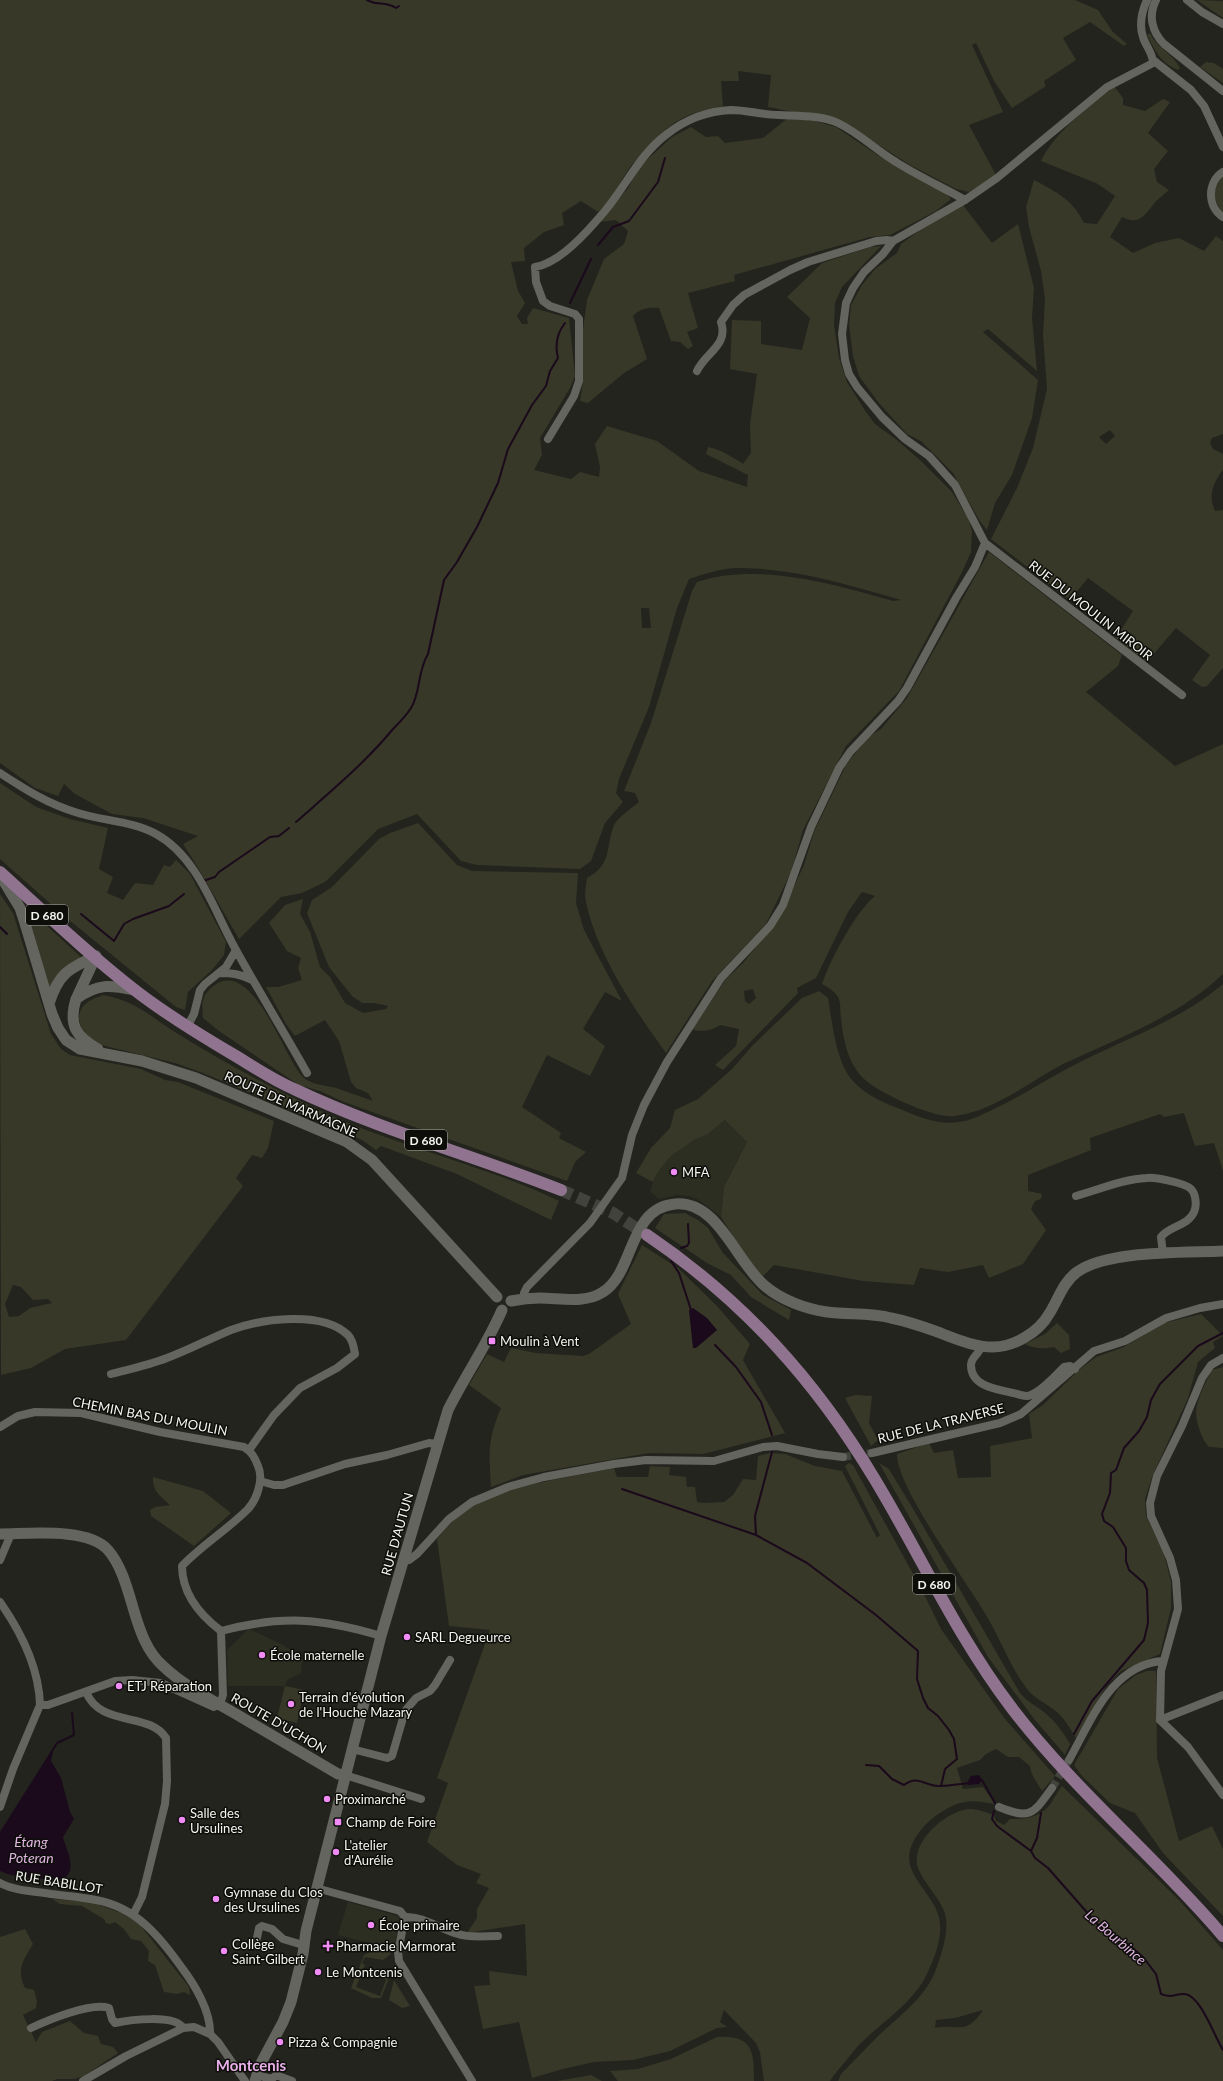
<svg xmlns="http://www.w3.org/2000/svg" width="1223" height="2081" viewBox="0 0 1223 2081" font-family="Lato,sans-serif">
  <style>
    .built { fill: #2d2e22 }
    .green { fill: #373827; fill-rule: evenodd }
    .water { fill: #1b091c }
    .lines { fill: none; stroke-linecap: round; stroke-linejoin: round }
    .stream { stroke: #1b091c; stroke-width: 2 }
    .street-tunnel { stroke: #42433d; stroke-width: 8; stroke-dasharray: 8 4; stroke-linecap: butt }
    .primary-tunnel { stroke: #42433d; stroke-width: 12; stroke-dasharray: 12 6; stroke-linecap: butt }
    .street { stroke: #64655e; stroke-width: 8 }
    .secondary { stroke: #64655e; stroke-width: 11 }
    .primary { stroke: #90738f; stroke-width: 12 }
    .poi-dot { fill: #f18bf5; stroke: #0d0d0a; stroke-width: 1.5 }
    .labels { text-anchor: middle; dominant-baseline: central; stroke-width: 3; stroke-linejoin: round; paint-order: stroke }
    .shield { fill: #0d0d0a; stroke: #aeaeaa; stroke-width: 1 }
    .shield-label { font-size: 12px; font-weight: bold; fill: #f3f3ef }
    .street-label { font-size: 13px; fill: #f3f3ef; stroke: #0d0d0a }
    .poi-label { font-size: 13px; fill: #f3f3ef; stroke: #0d0d0a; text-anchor: start }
    .water-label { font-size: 14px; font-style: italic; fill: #dfb4e0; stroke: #0d0d0a }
    .quarter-label { font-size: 15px; font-weight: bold; fill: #e8b0e9; stroke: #0d0d0a }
  </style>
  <rect width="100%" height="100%" fill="#23241e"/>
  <path class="built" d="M725,1120L747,1142L724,1187L721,1217L699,1200L690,1196L677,1195L659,1199L650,1191L656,1175L670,1157L694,1140L708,1134Z
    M249,1629L285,1646L302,1659L301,1673L287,1680L285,1686H228L227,1650Z
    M348,1902L398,1916L401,1920L393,1949L338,1935Z"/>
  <path class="green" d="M0,0H1075L1098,10L1112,31L1127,44L1124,46L1090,22L1063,38L1076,60L1044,81L1046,86L1012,108L994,81L976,43L972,45L1003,112L969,125L996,175L969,192L956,189L910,165L843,122L768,107L771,75L738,71L739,81H721L723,106C687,113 674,119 649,146C643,153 636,160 630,167C619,183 613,198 598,212L581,201L562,213L564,225L544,232L524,248L525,261L511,262L518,291L525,303L517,316L522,324H528L527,318L533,308L569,318L575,376L570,388L540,438L542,455L534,470L571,479L580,472L599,477L600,467L595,444L607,426L657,441L699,471L747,487L748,475L706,454L708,447C722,450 731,456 743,464L751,453L750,424L757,374L730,369L732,320L761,321V344L802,350L810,318L787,297L822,263L870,247L881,246L842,287L835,303L834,325L839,358L847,382L866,412L875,424L897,440L921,461L952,492L968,518L972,531L971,552L962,572L899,691L846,746L803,830L791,872L766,924L712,981L666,1053C635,1010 597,955 586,902C584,895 586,885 587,878C613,864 605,848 614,825C618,817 632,808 639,802L635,793L624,791L651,723L692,591L697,582C758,562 833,584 893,601L901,600C850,585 797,569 743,568C724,567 707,573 689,579L677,608L649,707L619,779L616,793L623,802L605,823L591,861L580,869L477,865L461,861L417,814L378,829L325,882L302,893L281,897L239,939L197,866L183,844L198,836L143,818L112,814L75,794L64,784L58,796L35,788L0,763ZM641,608H649L651,628H642Z
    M1197,0L1223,1V18Z
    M1150,33C1156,47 1173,54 1180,68L1178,70C1161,63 1155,51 1147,35Z
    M1206,62L1214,63L1223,69V83L1200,67Z
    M1114,86L1123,98V105L1145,111L1163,99L1170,102L1148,133L1168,151L1154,169L1157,182L1169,190C1164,195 1157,199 1153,205C1143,217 1139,225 1122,217L1110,237L1133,253L1155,243L1179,238L1204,251L1216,236L1223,241V434L1212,438L1210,443L1213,449L1223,454V470C1213,482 1208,497 1215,511L1223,510V668L1207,686L1202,687L1192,680L1210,655L1176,628L1146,663L1116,638L1133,611L1088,578L1070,600L991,539L1017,488L1033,448L1047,389L1043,335L1045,299L1041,271L1029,227L1026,207L1034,180C1058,193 1072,199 1084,223L1097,224L1115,196L1098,184L1041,161C1056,130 1089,108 1114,86ZM1110,430L1115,436L1106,444L1099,437Z
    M788,118L808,119L836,127L876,154L946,193L951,199L936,211L890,235L870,237L734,275L735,281L688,293L698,328L687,332L693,346L688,349L680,342L671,341L659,308C648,307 641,308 633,316L647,359L624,373L588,403L580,401L583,381L582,337L587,300L604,259L624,244L628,231L616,220L599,222L629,187L637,169L672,137L691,127L706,137L718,136L725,143L763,138Z
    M1223,177V213C1214,202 1211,188 1223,177Z
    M963,205L992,243L1018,224L1034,288L1032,318L1037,371L988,329L983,332L1038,380L1032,418L1012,475L995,503L987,530L979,520L953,473L921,441L907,434L878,402L859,376L853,356L849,325L851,305L862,285L875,269L897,253L901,244L923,228Z
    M989,552L1122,655L1118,666L1086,692L1175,766L1223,744V974C1178,1017 1118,1038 1063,1064C1029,1082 994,1111 955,1116C934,1119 879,1093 864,1079C848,1064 843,1039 841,1018C840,1012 841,1002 838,997C834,991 828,987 822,984C830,960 856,911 875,896L862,892L848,912L816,978L797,988L798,993L723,1070L715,1065L736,1046L739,1029L720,1025C714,1030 699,1033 692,1029L726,979L744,962L780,916L804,865L814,832L846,765L868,737L881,729L907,698ZM753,989L756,998L749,1004L745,1001L744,991Z
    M0,783L36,807L70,819L108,828L99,869L113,877L107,893L123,900L135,883L153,885L164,865L170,867L176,860L190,874L226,942L224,955L212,970L188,992L185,1010L176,1007L69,920L0,859Z
    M418,823L457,865L472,871L578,873L576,903L584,930L622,1001L605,992L583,1029L605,1046L590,1076L547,1055L522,1107L561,1133L559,1138L586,1152L575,1162L567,1181L344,1102L320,1091L299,1085L219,1031L203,1018C202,1006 201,998 209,990C250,949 282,1054 302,1076C310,1085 325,1085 336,1088C348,1092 361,1097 373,1101L368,1093L356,1088L351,1082L339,1041L325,1020L295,1036L286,1024L266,987H278L302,980L298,968L301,958L287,951L269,923L285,905L303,899L300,914L310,932L320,967L330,977L345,1003L363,1013L386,1009L388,1006L374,1003H362L352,996L329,967L307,913L312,900L332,887L379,839L390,833Z
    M0,894L13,913L51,1034L61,1049L70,1055L141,1069L165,1080L178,1082L274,1121L268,1148L262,1158L252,1155L236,1178L243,1186L126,1340L65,1349L31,1368L1,1375ZM13,1285L21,1287L33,1300L48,1299L52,1303L30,1308L19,1316L9,1317L5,1304Z
    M34,914L82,958C64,967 57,971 49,990L29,915Z
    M1223,984V1171L1214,1143L1195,1146L1184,1113L1164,1117L1160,1114L1090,1138L1091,1150L1028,1175V1191L1042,1194L1041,1199L1035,1201L1031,1209L1046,1230L1023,1264L989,1278L983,1265L948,1272L920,1268L914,1285L863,1281L774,1265L763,1276L752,1266L721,1217L724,1187L747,1142L725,1120L708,1134L694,1140L670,1157L656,1175L653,1182L636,1173L651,1148L670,1128L675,1110L698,1099L732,1069L753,1045L802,998L819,991L828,998C832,1021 836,1063 853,1081C866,1096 887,1104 905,1111C921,1118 940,1125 958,1122C970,1121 981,1115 992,1110C1022,1096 1050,1077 1080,1062C1128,1038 1182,1019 1223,984Z
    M103,995C136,1001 148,1015 175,1032C221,1061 271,1088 321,1111C398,1147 482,1164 559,1201L551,1220L457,1174L381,1146L376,1150L362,1140L203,1073L175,1063L97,1044C86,1037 73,1022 82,1008C86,1001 96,998 103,995Z
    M685,1213L698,1220L708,1228L723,1253L763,1295L791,1310L789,1320L751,1297L731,1275L707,1263L655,1228L664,1214Z
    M642,1245L678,1268L717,1306L750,1344L743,1360L785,1433L703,1454L649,1453L523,1475L491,1487C489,1453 487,1441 501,1408L469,1385L487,1354L504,1362L511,1348L536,1353L583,1356L589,1354L631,1324L618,1294Z
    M1201,1314L1223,1336L1213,1342L1215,1348L1198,1362L1188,1398L1152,1477L1145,1499L1146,1516L1164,1554L1171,1582V1608L1160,1654L1121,1671L1107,1685L1076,1738C1069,1727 1064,1717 1053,1709C1045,1703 1033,1697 1027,1689C1011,1668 1002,1643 989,1620C970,1586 896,1487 897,1454L929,1443L934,1453L953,1450L958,1478L991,1477L990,1446L1032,1438L1029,1414L1043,1405L1080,1369L1096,1357L1124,1347L1164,1323Z
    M1057,1323L1069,1335L1070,1349L1061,1353L1054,1347C1042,1349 1035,1349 1025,1344L1045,1334Z
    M1223,1367V1448L1209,1447C1202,1440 1196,1423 1196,1412C1197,1398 1206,1382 1212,1370Z
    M855,1395L872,1396L869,1423L878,1440L871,1446L845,1398Z
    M770,1453L785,1454L815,1466L842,1471L877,1538L880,1535L845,1466L849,1463L853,1465L922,1590L941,1629L1005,1719L1055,1776L1042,1791C1037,1782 1031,1776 1030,1766L1019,1757H1008L996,1749L986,1754L980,1760L957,1768L963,1789L983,1787L995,1804C986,1803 974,1800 965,1802C940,1806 900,1840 911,1868C918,1887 939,1903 940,1924C942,1941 933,1961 926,1976C913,2002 884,2021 863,2041C856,2047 851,2055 845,2062C840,2068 834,2074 830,2081H764L760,2052L756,2043L724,2010L720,2022L727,2027L717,2028L670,2051L633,2060L594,2062L563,2069L532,2078L519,2022L483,2029L474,1986L490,1985L489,1971L527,1976L525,1924L467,1933L477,1918V1909L489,1888L476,1883L481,1874L457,1865L427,1842L448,1783L437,1778L490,1630L449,1626L437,1539C447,1527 459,1514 472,1506C507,1485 573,1477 614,1468L617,1477H648L650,1466L670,1467L669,1475L686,1477L687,1487H695L697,1502C705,1504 715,1502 724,1502L733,1495L743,1479L756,1480L758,1456Z
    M879,1463L889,1469L912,1507L1020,1693C1027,1702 1035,1705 1044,1712C1056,1722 1063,1732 1070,1744L1065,1755L1035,1720L988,1657Z
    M153,1477L203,1491L231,1513L194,1546L151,1516L150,1510L155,1507L170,1505C160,1496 152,1491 153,1477Z
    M1147,1671H1156L1157,1758L1179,1841L1212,1826L1223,1849V1916L1163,1853L1135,1813L1110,1803L1082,1776L1074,1765L1118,1689L1136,1675Z
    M285,1686L304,1690L297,1723L277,1718Z
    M1062,1786L1179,1900L1223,1950V2081H838L841,2074C853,2062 865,2049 877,2037C898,2017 924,1999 935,1972C941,1955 948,1936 946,1919C944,1902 924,1884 918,1868C909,1843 947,1809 971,1809C978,1809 987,1813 994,1815L996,1821L1004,1825L1010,1819C1024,1819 1038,1818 1048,1807C1052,1803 1057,1792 1062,1786ZM983,2010C965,2037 959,2023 935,2028L936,2020L955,2018Z
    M52,1899L92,1902L124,1914L140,1925L189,1987L190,1995L184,1992L177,1994L164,1992L155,1965L148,1961L149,1951L141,1941L131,1939L124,1929L115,1922L110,1924L106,1923L104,1919L82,1906L60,1904Z
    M25,1929L33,1944C23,1961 16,1969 25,1988L34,1990L37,2001L36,2008L23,2015L36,2042L42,2032L70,2021L84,2033L98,2036L101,2044L113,2047L118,2053L84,2076L74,2079H57L52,2081H0V1937Z
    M374,1950L388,1951L391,1954L383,1960L365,1957L362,1963L365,1965L356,1987L380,1996L386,1980L382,1978L384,1971L389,1973L390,1976L381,1998H372L351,1988L364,1955Z
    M394,1980L410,2006L402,2008L389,2000Z
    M717,2037C753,2035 754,2051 754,2081H618L610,2071L638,2069L671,2059Z
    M591,2075L602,2081H557Z"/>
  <path class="water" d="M693,1308L707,1318L717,1330L696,1348H693L689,1310Z
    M51,1751H53L51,1761L61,1778L70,1812L74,1819L63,1837C66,1850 79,1871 62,1879C42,1879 19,1879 0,1871V1832Z
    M979,1775L982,1780L979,1784L969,1785L967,1783L971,1776Z"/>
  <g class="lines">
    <path class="stream" d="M367,0C378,6 385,1 396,8L399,6
      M598,245L613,227L629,221L658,182L665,158
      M570,303L591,259
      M296,822C330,792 364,764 393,729C399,723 406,716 411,708C421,692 417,672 428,654L444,580L457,562L477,527L498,483L508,449L532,405L546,386L550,371L558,358C555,346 557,333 565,323
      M203,881L215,877L219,872L270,837L279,836L289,828
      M81,914L114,941L124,924L133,919L169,906L184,894
      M0,927L7,934
      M681,1248L687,1246L689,1243L688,1224
      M671,1261L679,1273L691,1310
      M715,1345L736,1367L761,1402L772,1435
      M622,1489L756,1535L807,1563L876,1615L918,1651L917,1679L923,1698L928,1708L938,1716L949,1730L954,1739L957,1759L945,1769L941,1786
      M756,1535L755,1516L772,1452
      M1074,1734L1092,1701L1144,1640L1148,1623L1147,1590L1144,1583L1129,1570L1126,1561V1548L1113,1527L1104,1521L1102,1514L1110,1493L1111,1473L1116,1470L1124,1448L1139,1431L1147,1417L1151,1400L1160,1384L1198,1346L1223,1333
      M51,1753L57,1743L74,1735L72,1713
      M866,1765L879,1766L892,1779L904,1785C919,1774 925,1787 940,1786C950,1786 960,1784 969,1783
      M979,1781L982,1780L995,1803
      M994,1811L992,1819L997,1826L1031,1851L1035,1858L1048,1868L1099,1926L1109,1931L1121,1942L1128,1944L1143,1957L1156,1974L1161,1994C1174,1999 1175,1993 1185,1994C1201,1996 1215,2038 1223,2050
      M1031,1851L1037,1838L1041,1813"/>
    <path class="street-tunnel" d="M843,1457L872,1453
      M1052,1788L1069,1760"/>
    <path class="primary-tunnel" d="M561,1190L613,1213L647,1235"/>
    <path class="street" d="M1147,0C1142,11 1139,25 1143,37C1146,47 1153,53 1153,63L1107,87L997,178L965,200L893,241L883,254L864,272L853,288L846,303L842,334L845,360L849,374L857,387L882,417L905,439L929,456L955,485L985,543L1182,695
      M1156,0C1148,16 1152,32 1164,44L1223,91
      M1187,0L1202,12L1223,24
      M1153,60L1191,90L1204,106L1223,147
      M1223,172C1207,182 1207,207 1223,217
      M697,371C705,353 729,345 721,322L733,305L744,295L790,270L808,262L876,241L887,240L893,241
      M548,439L574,396L579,381V319L575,314L550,306L543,301L536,282L535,267C560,263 588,231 604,212C626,186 639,155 667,134C685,120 707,111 731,110C747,110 763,115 779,115C798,116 821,115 838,123C859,133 876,150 896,162C918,176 942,187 965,200
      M0,773C26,790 48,804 78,813C103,821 133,821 156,834C198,857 214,911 236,950C259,992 284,1032 307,1073
      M219,973C232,973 241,974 252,980
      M187,1027L194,1014L200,990L205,984L226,967L236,950
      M1076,1196C1098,1190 1123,1179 1147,1178C1155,1177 1185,1183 1191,1189C1196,1194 1197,1206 1194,1212C1188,1226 1169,1226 1161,1237L1163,1254
      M524,1299V1293L527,1287L590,1223L622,1178L632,1135L644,1105L667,1062L721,978L770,926L783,905L811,827L839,768L850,752L898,701L907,688L956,598L975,567L985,543
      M981,1346C980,1354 971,1357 971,1365C971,1387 997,1389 1013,1393C1020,1394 1024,1398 1031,1395C1043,1390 1055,1376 1064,1367L1070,1366L1075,1369
      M111,1374C130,1369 149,1365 167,1358C189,1350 209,1339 231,1330C261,1319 322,1310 348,1335C353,1340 354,1348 355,1354L337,1368L300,1388L274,1415L249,1450
      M0,1427L18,1416L35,1412L81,1413L160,1432L244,1447C252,1452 255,1458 258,1466C264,1479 257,1499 248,1509C227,1530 202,1545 182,1566C182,1594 200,1615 221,1631L223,1695L220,1704L214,1707L161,1683L132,1680L115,1681L48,1705H40
      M872,1453L1000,1423L1021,1414L1094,1351L1125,1341L1166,1318L1200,1308L1223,1304
      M260,1481L274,1485H283L345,1464L387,1455L429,1443L437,1444
      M0,1560L11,1534
      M404,1561L409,1560L417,1554L449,1519L472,1502L508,1487L544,1477L614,1464L646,1460L714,1461L763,1447L777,1446L818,1454L843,1457
      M0,1602C21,1632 39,1667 40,1705L13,1769L0,1807
      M221,1631C282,1615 321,1618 381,1636
      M86,1692C101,1728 149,1711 166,1738L167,1781L165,1804L142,1897L133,1915
      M1160,1720L1161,1671L1178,1609L1176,1580L1170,1558L1151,1516L1150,1503L1157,1476L1182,1426L1202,1378L1211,1365L1223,1358
      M1160,1720L1188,1747L1223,1795
      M1160,1720L1223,1695
      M352,1749L387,1758L392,1756L405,1711L416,1698L430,1691L435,1685L450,1660
      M1069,1760C1091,1721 1112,1664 1163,1661
      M345,1775L421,1799
      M999,1807C1031,1820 1033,1814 1052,1788
      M0,1883C15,1891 34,1891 51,1894C66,1896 81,1897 96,1900C136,1907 160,1937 182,1968C195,1985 211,2012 210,2034
      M316,1888L400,1911L405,1917C423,1916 440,1929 458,1934C470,1938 485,1936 498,1936
      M405,1917L398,1952L399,1961L472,2081
      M257,1938L259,1928L262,1926L272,1929L283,1939L303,1945
      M31,2028C48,2020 91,2002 109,2008L112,2019L115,2023C129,2020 175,2014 183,2028
      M256,2075L272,2079L276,2075L292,2081
      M83,2081L126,2056L183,2028L194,2027L210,2034L218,2042L245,2081"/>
    <path class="secondary" d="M0,875L20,908L24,920L52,1014L58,1028L66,1040L80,1049L142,1061L196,1078L347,1142L372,1160L497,1297
      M77,997L96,956
      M49,1004C58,974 68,969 96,956
      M98,1049C76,1037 68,1025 76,999C98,983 110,985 135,990
      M511,1301C521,1299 530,1298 540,1298C560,1298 585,1304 603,1292C635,1272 628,1208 675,1204C718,1200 736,1262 765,1286C781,1300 806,1309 827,1312C848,1315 870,1312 891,1318C906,1321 921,1326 935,1331C954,1338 973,1347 993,1347C1014,1347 1039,1332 1049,1314C1058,1300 1063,1282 1077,1272C1108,1250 1184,1253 1223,1251
      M0,1534C28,1534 88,1527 108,1550C122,1566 128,1591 134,1611C140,1631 147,1652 163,1666C184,1686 212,1700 236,1714C270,1734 304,1754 338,1774L345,1775
      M255,2081L260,2065L283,2022L291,2002L303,1954L306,1931L381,1636L448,1410C465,1376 487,1345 502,1310"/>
    <path class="primary" d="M0,872C44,912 88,954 136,991C167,1015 200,1035 234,1055C254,1067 273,1080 294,1089C380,1130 472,1155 561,1190
      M647,1235C743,1300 815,1380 874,1478C920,1554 957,1636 1011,1707C1074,1790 1156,1857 1223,1936"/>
  </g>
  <g class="poi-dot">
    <circle cx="674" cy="1172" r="4"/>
    <rect x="488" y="1337" width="8" height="8" rx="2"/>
    <circle cx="407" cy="1637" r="4"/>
    <circle cx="262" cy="1655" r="4"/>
    <circle cx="119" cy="1686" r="4"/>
    <circle cx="291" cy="1704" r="4"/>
    <circle cx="327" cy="1799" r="4"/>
    <circle cx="182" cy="1820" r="4"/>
    <rect x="334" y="1818" width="8" height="8" rx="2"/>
    <circle cx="336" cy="1852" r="4"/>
    <circle cx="216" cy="1899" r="4"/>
    <circle cx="371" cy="1925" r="4"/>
    <path d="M326 1940h4v4h4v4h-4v4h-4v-4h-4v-4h4z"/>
    <circle cx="224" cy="1951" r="4"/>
    <circle cx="318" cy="1972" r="4"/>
    <circle cx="280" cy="2042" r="4"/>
  </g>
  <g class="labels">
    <g class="shield">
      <rect x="26" y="905" width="42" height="20" rx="3"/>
      <rect x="405" y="1130" width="42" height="20" rx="3"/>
      <rect x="913" y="1574" width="42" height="20" rx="3"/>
    </g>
    <g class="shield-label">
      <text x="47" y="915">D 680</text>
      <text x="426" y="1140">D 680</text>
      <text x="934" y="1584">D 680</text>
    </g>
    <g class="street-label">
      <text transform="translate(1091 610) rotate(38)">RUE DU MOULIN MIROIR</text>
      <text transform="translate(291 1104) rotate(24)">ROUTE DE MARMAGNE</text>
      <text transform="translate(150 1416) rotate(11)">CHEMIN BAS DU MOULIN</text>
      <text transform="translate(941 1423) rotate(-14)">RUE DE LA TRAVERSE</text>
      <text transform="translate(397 1534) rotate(-74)">RUE D'AUTUN</text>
      <text transform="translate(279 1723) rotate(30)">ROUTE D'UCHON</text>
      <text transform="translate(59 1882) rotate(9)">RUE BABILLOT</text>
    </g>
    <g class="poi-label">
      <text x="682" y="1172">MFA</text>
      <text x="500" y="1341">Moulin à Vent</text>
      <text x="415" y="1637">SARL Degueurce</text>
      <text x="270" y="1655">École maternelle</text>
      <text x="127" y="1686">ETJ Réparation</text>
      <text x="299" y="1697">Terrain d'évolution<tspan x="299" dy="15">de l'Houche Mazary</tspan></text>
      <text x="335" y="1799">Proximarché</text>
      <text x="190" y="1813">Salle des<tspan x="190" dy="15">Ursulines</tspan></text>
      <text x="346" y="1822">Champ de Foire</text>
      <text x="344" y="1845">L'atelier<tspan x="344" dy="15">d'Aurélie</tspan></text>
      <text x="224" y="1892">Gymnase du Clos<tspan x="224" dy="15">des Ursulines</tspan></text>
      <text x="379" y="1925">École primaire</text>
      <text x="232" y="1944">Collège<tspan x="232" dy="15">Saint-Gilbert</tspan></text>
      <text x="336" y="1946">Pharmacie Marmorat</text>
      <text x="326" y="1972">Le Montcenis</text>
      <text x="288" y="2042">Pizza &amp; Compagnie</text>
    </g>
    <g class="water-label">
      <text x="31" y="1841">Étang<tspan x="31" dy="16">Poteran</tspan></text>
      <text transform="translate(1116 1937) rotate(41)">La Bourbince</text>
    </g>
    <g class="quarter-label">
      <text x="251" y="2065">Montcenis</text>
    </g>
  </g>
</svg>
